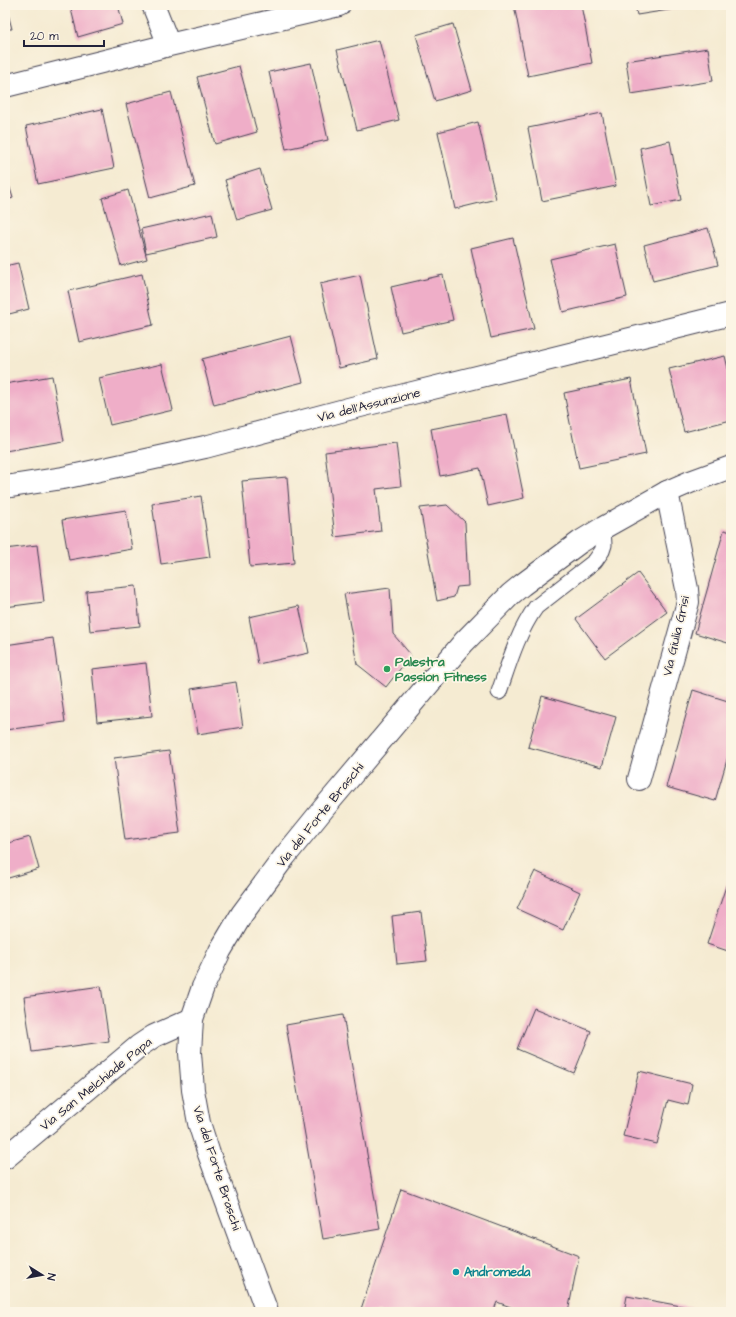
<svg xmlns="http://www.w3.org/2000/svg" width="736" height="1317" viewBox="0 0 736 1317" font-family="'Architects Daughter',sans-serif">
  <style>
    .building { fill: #efaec8 }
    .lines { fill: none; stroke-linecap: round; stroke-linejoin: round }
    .lane-casing { stroke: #424052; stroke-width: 17 }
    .street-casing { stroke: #424052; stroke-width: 24 }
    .secondary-casing { stroke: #424052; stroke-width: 24 }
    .lane { stroke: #fff; stroke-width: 15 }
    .street { stroke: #fff; stroke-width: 22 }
    .secondary { stroke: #fff; stroke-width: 22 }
    .leisure-dot { fill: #2e9e5b; stroke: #fcf5e5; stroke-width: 1.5 }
    .culture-dot { fill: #0f9aa8; stroke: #fcf5e5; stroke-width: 1.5 }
    .labels { text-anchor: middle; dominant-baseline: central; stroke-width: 3.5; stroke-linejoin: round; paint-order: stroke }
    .street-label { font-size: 13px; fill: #22223b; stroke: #fcf5e5 }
    .leisure-label { font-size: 13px; font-weight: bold; fill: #27864d; stroke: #fcf5e5; text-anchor: start }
    .culture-label { font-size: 13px; font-weight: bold; fill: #0d838f; stroke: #fcf5e5; text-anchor: start }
  </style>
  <rect width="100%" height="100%" fill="#fcf5e5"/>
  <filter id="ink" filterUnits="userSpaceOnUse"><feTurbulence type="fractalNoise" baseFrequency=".025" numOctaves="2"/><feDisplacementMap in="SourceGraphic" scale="8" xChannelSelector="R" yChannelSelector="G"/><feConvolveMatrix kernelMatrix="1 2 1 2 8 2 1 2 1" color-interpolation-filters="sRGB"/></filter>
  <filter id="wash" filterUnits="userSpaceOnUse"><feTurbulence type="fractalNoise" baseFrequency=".012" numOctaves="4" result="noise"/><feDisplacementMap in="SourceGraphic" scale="16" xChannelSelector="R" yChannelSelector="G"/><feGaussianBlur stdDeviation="0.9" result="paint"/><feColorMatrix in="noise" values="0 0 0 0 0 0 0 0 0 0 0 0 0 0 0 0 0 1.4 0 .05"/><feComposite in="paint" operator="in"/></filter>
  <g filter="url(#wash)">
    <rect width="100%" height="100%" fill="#f5ebd2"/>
    <g id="blocks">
      <path class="building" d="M70,5H118L123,24L78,37Z
        M514,5H581L592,63L528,76Z
        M635,5H694V6L637,15Z
        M5,6H6L12,29H5Z
        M453,24L472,90L435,101L416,35Z
        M379,40L399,120L357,130L337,50Z
        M708,48L713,81L631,94L626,61Z
        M311,63L328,140L286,149L269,72Z
        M239,66L257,132L215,144L197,77Z
        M171,92L195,186L150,198L126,104Z
        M102,109L114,168L38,184L26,126Z
        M602,113L616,186L542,201L528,128Z
        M478,122L496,199L455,209L438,132Z
        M670,141L681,200L651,206L640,148Z
        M260,169L272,210L237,220L225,180Z
        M5,172L13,198L5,201Z
        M128,190L147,259L121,266L102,198Z
        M212,213L217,237L146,253L141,229Z
        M708,228L718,265L653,281L644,245Z
        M513,238L534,329L491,338L471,248Z
        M615,244L627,297L563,312L550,259Z
        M18,263L29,309L5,315V266Z
        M142,274L153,325L79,342L68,291Z
        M360,275L378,359L339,368L320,284Z
        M443,275L453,320L401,332L391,287Z
        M291,336L303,382L214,405L202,359Z
        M725,356L731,381V420L684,432L669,369Z
        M162,364L173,410L110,425L99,378Z
        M52,376L64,441L5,451V384Z
        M631,379L646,454L579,468L564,393Z
        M507,414L524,498L488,506L480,468L440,476L431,429Z
        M396,443L401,486L376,489L381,531L335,537L325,452Z
        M287,477L294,563L250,567L242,481Z
        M201,496L210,557L161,564L152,504Z
        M447,505L465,522L468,586L457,587L454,597L437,601L420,508Z
        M126,510L132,549L69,560L62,520Z
        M724,530L731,532V644L695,633Z
        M37,545L44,602L5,607V549Z
        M638,573L667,612L605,658L576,619Z
        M136,586L140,626L90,631L86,591Z
        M390,588L393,634L411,655L386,687L357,664L344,594Z
        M299,606L309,653L258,664L249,617Z
        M53,638L65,722L5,730V645Z
        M146,663L152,716L97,722L92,669Z
        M236,682L243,727L198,734L191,689Z
        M693,690L731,702V746L715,801L666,787Z
        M542,696L616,717L602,767L528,747Z
        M169,751L180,833L125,840L114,758Z
        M30,837L39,869L5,879V844Z
        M535,871L580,892L563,930L517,909Z
        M729,877L731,878V952L707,944Z
        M421,912L427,961L397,964L392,916Z
        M101,986L109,1041L32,1052L24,997Z
        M534,1008L591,1031L574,1073L517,1049Z
        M343,1015L380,1229L323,1239L286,1025Z
        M639,1071L692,1084L688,1105L668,1100L657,1144L623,1136Z
        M401,1189L579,1256L568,1312H524L497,1302L493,1312H360Z
        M627,1296L708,1311V1312H624Z"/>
    </g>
  </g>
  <g filter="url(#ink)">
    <use href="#blocks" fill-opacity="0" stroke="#424052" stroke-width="1"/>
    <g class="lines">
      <defs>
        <path id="lane" d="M499,692C509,663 518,632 536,607L595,561L602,551L604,545L603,528"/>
        <path id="street" d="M153,5L169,45
          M5,86L169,45L339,5
          M5,487L63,478L205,447L352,408L731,314
          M639,779L688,602L687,589L667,492
          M5,1158L139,1046L154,1036L192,1019"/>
        <path id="secondary" d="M267,1312L209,1154L199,1123L193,1090L190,1053L192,1019L203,987L220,951L242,914L285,856L324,808L464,642L511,594L522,585L580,542L603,528L667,492L690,482L731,467"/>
      </defs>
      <use href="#lane" class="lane-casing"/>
      <use href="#street" class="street-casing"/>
      <use href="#secondary" class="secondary-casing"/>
      <use href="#lane" class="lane"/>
      <use href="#street" class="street"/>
      <use href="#secondary" class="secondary"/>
    </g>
  </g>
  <circle class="leisure-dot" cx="387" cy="669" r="4"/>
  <circle class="culture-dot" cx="456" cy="1272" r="4"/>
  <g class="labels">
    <g class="street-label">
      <text transform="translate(369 405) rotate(-14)">Via dell'Assunzione</text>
      <text transform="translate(676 636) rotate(-77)">Via Giulia Grisi</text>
      <text transform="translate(320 815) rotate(-51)">Via del Forte Braschi</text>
      <text transform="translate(96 1084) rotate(-39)">Via San Melchiade Papa</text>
      <text transform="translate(217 1168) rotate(72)">Via del Forte Braschi</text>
    </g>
    <g class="leisure-label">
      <text x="395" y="662">Palestra<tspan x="395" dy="15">Passion Fitness</tspan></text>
    </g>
    <g class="culture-label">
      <text x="464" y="1272">Andromeda</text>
    </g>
  </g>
  <rect width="736" height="1317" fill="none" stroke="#fcf5e5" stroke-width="20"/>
  <g transform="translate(42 1275) rotate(101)" stroke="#fcf5e5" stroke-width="3" paint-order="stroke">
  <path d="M0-3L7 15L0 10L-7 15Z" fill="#22223b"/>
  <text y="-6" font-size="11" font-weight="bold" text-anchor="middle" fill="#22223b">N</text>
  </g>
  <path d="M24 40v6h80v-6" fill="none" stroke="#22223b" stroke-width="2"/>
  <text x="30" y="40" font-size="12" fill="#22223b" stroke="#fcf5e5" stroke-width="3" paint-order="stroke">20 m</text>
</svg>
